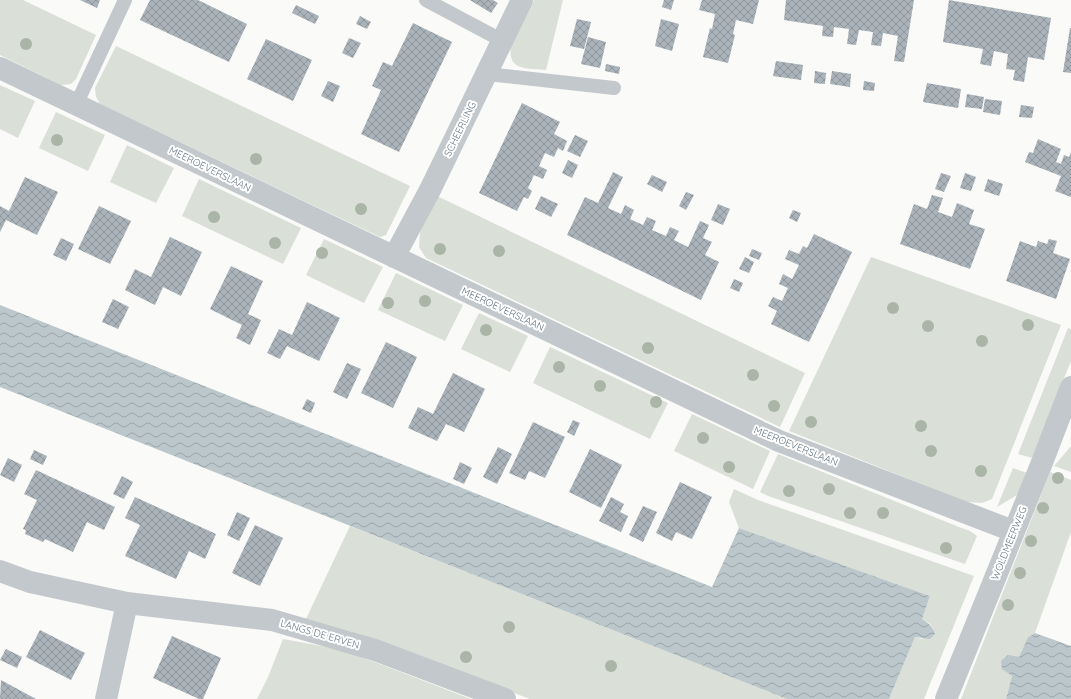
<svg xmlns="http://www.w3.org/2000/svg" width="1071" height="699" viewBox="0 0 1071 699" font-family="Quicksand,sans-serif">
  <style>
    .grass { fill: #dadfd7 }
    .water { fill: url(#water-waves) }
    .building { fill: url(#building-cross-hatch) }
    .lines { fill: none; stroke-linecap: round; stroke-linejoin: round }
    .service { stroke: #c3c8cc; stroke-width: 14 }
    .minor { stroke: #c3c8cc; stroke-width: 22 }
    .tree { fill: #aab4a7 }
    .labels { text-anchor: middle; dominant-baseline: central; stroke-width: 4; stroke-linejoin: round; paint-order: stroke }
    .street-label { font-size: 10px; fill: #657683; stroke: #fff }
  </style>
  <defs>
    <pattern id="water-waves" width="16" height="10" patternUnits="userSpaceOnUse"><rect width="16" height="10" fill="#bbc7cb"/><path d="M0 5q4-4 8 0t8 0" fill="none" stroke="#9ca6aa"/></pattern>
    <pattern id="building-cross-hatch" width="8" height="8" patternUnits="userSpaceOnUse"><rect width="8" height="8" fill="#aab3b9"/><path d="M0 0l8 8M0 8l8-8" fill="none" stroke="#8e969c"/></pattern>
  </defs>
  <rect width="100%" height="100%" fill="#fafaf8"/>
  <path class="grass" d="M0,0H23L96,35L76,79L71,84L61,85L0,55Z
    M534,0H563L546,70C527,68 507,71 511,46Z
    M116,46L410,186L386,235L380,237L100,104L96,97L95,88Z
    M0,85L35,101L18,138L0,129Z
    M56,112L105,135L88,171L39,148Z
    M127,145L174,168L156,203L110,182Z
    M199,179L301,228L283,264L182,216Z
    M437,196L805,373L780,427L426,258L419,247L420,232Z
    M324,239L383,267L364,303L306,275Z
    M871,257L1061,325L992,499L982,503L966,502L789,431Z
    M396,273L463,305L445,341L378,310Z
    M479,313L528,336L510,372L461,349Z
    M1068,328L1071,329V361L1032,458L1018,454Z
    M550,347L668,403L650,439L533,383Z
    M692,414L770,451L753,489L674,451Z
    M1071,446V472L1054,466Z
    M778,454L959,527L970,531L977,536L965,564L768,496L760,492Z
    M1013,468L1027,473L1017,495L997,507Z
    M1050,472L1071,480V532L1035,633L1028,637L1019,657L1003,669L1012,676L1006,699H961Z
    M734,489L758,500L974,576L924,699H889L915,637L922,639L934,629L930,624L922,619L930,596L739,528L729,502Z
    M350,526L787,699H530L349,631L305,621Z
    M283,639L343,650L471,699H257L268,677Z"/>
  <path class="water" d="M0,305L712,587L739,528L930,596L922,619C928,623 933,626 935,634L930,639L915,637L889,699H787L0,387Z
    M1035,633L1071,646V699H1006L1012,676L1002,669L1001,661L1008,655L1019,657L1028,637Z"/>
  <path class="building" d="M80,0H100L97,8Z
    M150,0H198L247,24L229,62L140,20Z
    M470,0H493L498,3L491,13Z
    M664,0H674L671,10L662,7Z
    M702,0H759L753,24L736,20L733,34L735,35L728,63L703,57L710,28L712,29L715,14L699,10Z
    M786,0H914L904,62L894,61L898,36L883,33L881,46L871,45L873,32L859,30L856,45L847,44L849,29L834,27L833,37L822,36L823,26L784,20Z
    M949,0L1051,18L1044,60L1028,57L1024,82L1013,80L1015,70L1006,69L1008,54L994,51L991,66L980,64L983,49L943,42Z
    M296,5L319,16L315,24L292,13Z
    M360,16L371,22L367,29L356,24Z
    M577,19L591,22L584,49L570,46Z
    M661,19L679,24L672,51L655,46Z
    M413,23L452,42L399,152L361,134L381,90L372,86L383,62L392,66Z
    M1070,28H1071V73L1063,72Z
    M588,37L606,42L600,68L581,64Z
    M349,38L361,43L353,58L342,53Z
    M266,39L312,60L293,101L247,79Z
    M776,61L803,65L801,80L773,76Z
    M606,64L620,67L619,74L605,71Z
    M815,71L826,73L825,84L814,83Z
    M832,71L851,74L850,87L830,84Z
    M328,81L340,86L333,102L321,96Z
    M864,81L875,83L874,91L863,90Z
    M927,83L961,89L958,108L923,102Z
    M967,94L984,97L982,109L965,107Z
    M985,99L1002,101L1000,115L983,112Z
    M522,103L560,122L554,134L567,141L563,151L558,148L554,157L545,153L539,166L547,170L543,179L534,175L528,188L532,191L528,199L524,197L517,211L479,193Z
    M1021,105L1034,107L1032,118L1019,117Z
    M575,135L588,141L580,157L567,151Z
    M1038,139L1061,149L1056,162L1061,164L1064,155L1069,157L1071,152V197L1055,191L1061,176L1025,162L1029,152L1033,153Z
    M568,160L578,165L572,178L562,173Z
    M613,172L623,177L608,208L621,214L625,205L634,210L630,219L643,225L647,217L656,221L652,230L666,236L670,227L679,231L674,240L688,247L700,221L709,225L703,238L712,242L705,255L719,262L701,300L567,235L585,197L598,203Z
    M941,173L951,176L944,192L935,189Z
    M965,173L976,177L971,191L960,188Z
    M652,175L667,182L662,192L647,184Z
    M25,177L58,192L37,235L6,220L0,232V206L9,211Z
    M988,179L1003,184L999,196L984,191Z
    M686,192L694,195L686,210L679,206Z
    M932,195L943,198L938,212L952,217L957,203L974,210L969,224L985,229L970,269L900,244L914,204L927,209Z
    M541,196L558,204L551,217L535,209Z
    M718,204L730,209L723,225L711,220Z
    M99,206L131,221L110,264L78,249Z
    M793,210L801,213L797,222L789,218Z
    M814,234L852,252L809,342L771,324L777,311L768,306L773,297L782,301L788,288L779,284L783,274L792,279L799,265L785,259L789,250L799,254L803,246L807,248Z
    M170,237L202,252L181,296L163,287L155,305L125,290L135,269L151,277Z
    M61,238L74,244L66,261L53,255Z
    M1049,239L1057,241L1053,253L1070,259L1056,299L1006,281L1020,241L1036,247L1038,241L1047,244Z
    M752,249L762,253L759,260L749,256Z
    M745,257L754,262L749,273L739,269Z
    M231,266L263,281L248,314L261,320L250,345L236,338L242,325L210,309Z
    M734,279L743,283L739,292L730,288Z
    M113,299L129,307L118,329L102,322Z
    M307,302L340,318L319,361L287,346L280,359L267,353L279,329L292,335Z
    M386,342L417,357L393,408L361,393Z
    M347,363L361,369L347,399L333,392Z
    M453,373L485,389L464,432L446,424L437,441L408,428L418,407L433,414Z
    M307,399L315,403L311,413L302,409Z
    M573,420L580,423L574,436L567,432Z
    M533,422L565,437L545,478L529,471L525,480L509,473Z
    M498,447L512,454L497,484L483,477Z
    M590,449L622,465L601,508L569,492Z
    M34,450L47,456L43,465L30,459Z
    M8,458L22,465L14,482L0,475Z
    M460,462L472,468L464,484L453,479Z
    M36,470L115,507L104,530L87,522L73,552L45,539L43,542L25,534L26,530L23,529L37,500L24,494Z
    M122,476L133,482L124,499L113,494Z
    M680,482L712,497L692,539L676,532L672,541L656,533Z
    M135,497L216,534L205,559L189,551L176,579L125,556L140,525L125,518Z
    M611,497L624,504L620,512L628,516L621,532L599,521Z
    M643,506L657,512L643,542L629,535Z
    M237,512L250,518L239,541L227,535Z
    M255,525L283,538L260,586L232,573Z
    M40,630L85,653L71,680L26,657Z
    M172,636L221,658L203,699H199L153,678Z
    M6,649L22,657L17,668L0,660Z
    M1,680L36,699H0Z"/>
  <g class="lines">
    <path class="service" d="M426,0L503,41
      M487,74L614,88
      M76,105L125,0"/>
    <path class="minor" d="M0,68L779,441L1013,531
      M394,257L430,190L522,0
      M0,571L30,582L127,603L272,620L375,650L505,699
      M106,699L127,603
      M946,699L1041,465L1071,387"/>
  </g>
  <g class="tree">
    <circle cx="26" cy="44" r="6"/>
    <circle cx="57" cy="140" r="6"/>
    <circle cx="256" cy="159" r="6"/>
    <circle cx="361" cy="209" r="6"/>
    <circle cx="214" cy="217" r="6"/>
    <circle cx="275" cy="243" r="6"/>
    <circle cx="440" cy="249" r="6"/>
    <circle cx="499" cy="251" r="6"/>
    <circle cx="322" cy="253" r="6"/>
    <circle cx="425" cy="301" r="6"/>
    <circle cx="388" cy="303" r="6"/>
    <circle cx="893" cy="308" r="6"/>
    <circle cx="1028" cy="325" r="6"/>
    <circle cx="928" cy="326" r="6"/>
    <circle cx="486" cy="330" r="6"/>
    <circle cx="982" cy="341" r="6"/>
    <circle cx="648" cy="348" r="6"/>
    <circle cx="559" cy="367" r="6"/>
    <circle cx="753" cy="375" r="6"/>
    <circle cx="600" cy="386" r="6"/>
    <circle cx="656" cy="402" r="6"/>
    <circle cx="774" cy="406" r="6"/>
    <circle cx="811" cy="422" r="6"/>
    <circle cx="921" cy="426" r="6"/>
    <circle cx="703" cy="438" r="6"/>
    <circle cx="931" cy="451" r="6"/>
    <circle cx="729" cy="467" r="6"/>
    <circle cx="981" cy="471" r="6"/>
    <circle cx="1058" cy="478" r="6"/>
    <circle cx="829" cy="489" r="6"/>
    <circle cx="789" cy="491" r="6"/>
    <circle cx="1043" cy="508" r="6"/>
    <circle cx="850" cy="513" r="6"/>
    <circle cx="883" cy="513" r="6"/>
    <circle cx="1031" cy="541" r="6"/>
    <circle cx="946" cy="548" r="6"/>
    <circle cx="1020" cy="573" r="6"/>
    <circle cx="1008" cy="605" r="6"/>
    <circle cx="509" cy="627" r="6"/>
    <circle cx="466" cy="657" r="6"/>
    <circle cx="611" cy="666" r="6"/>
  </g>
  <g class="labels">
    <g class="street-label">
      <text transform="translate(460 129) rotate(-64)">SCHEERLING</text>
      <text transform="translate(210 169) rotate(26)">MEEROEVERSLAAN</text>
      <text transform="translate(503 309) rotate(25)">MEEROEVERSLAAN</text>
      <text transform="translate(796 446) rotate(22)">MEEROEVERSLAAN</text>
      <text transform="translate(1009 543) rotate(-68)">WOLDMEERWEG</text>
      <text transform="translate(320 634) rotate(16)">LANGS DE ERVEN</text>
    </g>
  </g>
</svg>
